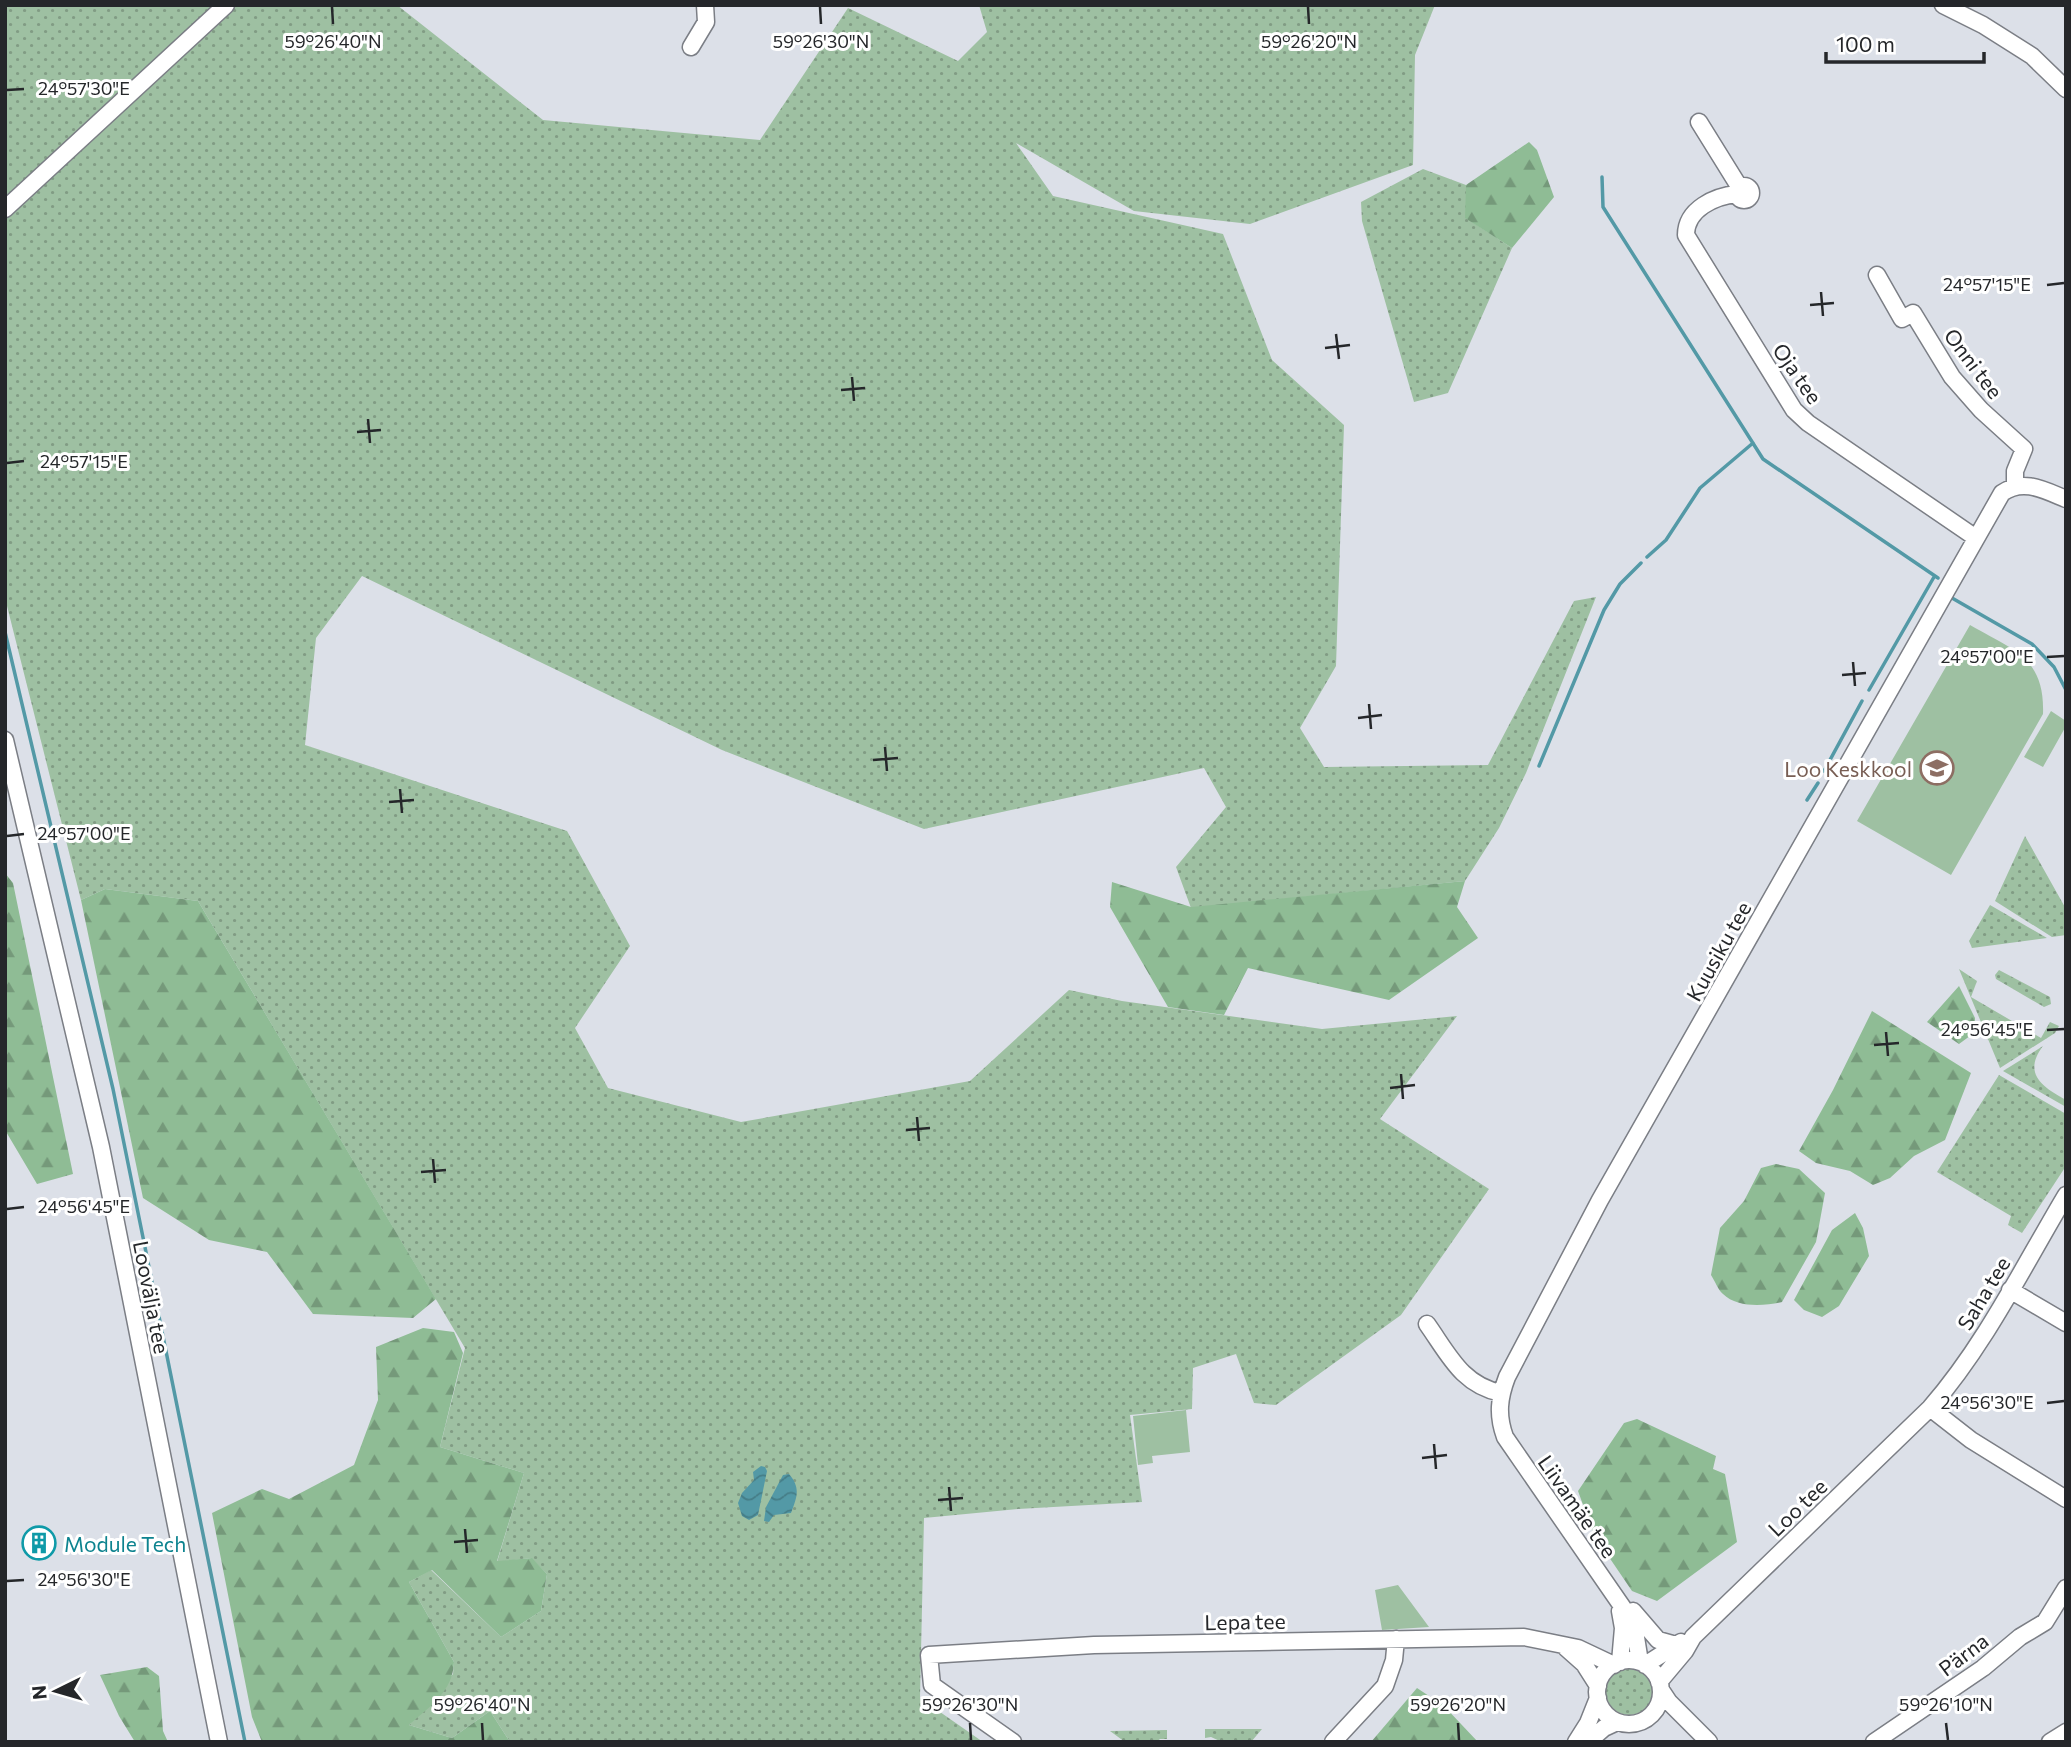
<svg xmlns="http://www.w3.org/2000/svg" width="2071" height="1747" viewBox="0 0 2071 1747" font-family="Commissioner,sans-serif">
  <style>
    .grass { fill: url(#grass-dots) }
    .forest { fill: url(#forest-firs) }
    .park { fill: #9ec0a2 }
    .water { fill: url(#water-waves) }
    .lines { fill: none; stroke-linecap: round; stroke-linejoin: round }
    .stream { stroke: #5399a6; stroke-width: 3.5 }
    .minor-casing { stroke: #7b7e85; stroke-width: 19 }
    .minor { stroke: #fff; stroke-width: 16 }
    .ticks { fill: none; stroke: #25272a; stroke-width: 2.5 }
    .labels { text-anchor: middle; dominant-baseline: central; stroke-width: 6; stroke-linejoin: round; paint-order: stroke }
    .street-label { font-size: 21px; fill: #25272a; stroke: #fff }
    .education-label { font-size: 21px; fill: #785e54; stroke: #fff; text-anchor: end }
    .culture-label { font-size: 21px; fill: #0d838f; stroke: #fff; text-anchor: start }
    .ticks-label { font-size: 18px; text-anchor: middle; fill: #25272a; stroke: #fff; stroke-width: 6; stroke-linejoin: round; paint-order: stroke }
  </style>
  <defs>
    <pattern id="grass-dots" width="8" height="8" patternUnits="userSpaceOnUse" patternTransform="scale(1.75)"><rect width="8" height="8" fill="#9ec0a2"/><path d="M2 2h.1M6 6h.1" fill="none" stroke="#819c84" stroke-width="1.8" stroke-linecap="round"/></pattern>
    <pattern id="forest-firs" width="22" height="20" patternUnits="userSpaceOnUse" patternTransform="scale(1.75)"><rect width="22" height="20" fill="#8fbc95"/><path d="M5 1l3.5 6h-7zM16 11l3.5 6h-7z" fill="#75997a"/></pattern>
    <pattern id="water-waves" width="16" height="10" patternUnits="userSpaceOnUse" patternTransform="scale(1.75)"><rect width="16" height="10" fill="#5399a6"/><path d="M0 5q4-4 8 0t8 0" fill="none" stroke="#457d87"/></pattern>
  </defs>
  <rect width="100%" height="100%" fill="#dce0e8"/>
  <path class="grass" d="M5,5H397L543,120L760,140L848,8L958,61L987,32L979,5H1435L1415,55L1413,165L1250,224L1134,211L1016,143L1053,196L1223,234L1272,360L1344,425L1336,666L1300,728L1324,767L1488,765L1574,601L1596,597L1526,773L1499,828L1465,881L1191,908L1176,867L1226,807L1204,768L924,829L722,750L362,576L316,638L305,745L567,831L630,946L575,1028L608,1088L741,1122L970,1081L1069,990L1122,1001L1322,1029L1457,1016L1380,1119L1489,1189L1401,1315L1276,1405L1254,1403L1236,1354L1193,1368L1192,1409L1130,1415L1142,1502L1018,1509L924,1518L920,1698L983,1742H510L490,1711L452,1738L409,1725L453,1674L454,1662L409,1582L431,1570L501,1637L541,1611L547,1574L531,1558L497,1562L524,1473L440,1447L465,1348L198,901L105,889L81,900L5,598Z
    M1423,169L1466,185V218L1512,248L1448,393L1414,402L1362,221L1361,202Z
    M2025,836L2066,909V935L2052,937L1995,901Z
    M1990,905L2047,938L1972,948L1969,941Z
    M1959,969L1977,981L1971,997L2041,1038L2050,1022L2059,1026L2055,1033L2000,1068Z
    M1999,970L2050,997L2051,1004L2044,1007L1996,979L1995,975Z
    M2043,1046C2022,1074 2043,1087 2066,1100V1107L2003,1071Z
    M1999,1075L2066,1114V1166L2022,1233L2008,1225L2011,1216L1937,1172Z
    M1606 1692a23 23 0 1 1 46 0a23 23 0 1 1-46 0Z
    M1205,1729H1262L1251,1742H1222L1211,1737L1205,1738Z
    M1167,1730V1739H1160L1156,1742H1125L1110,1731Z"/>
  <path class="forest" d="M1529,142L1537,150L1554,197L1512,248L1465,218L1466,185Z
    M5,873L13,883L73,1174L37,1184L5,1130Z
    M1465,881L1457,907L1478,938L1389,1000L1248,968L1224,1015L1168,1007L1110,907L1112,882L1191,907Z
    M105,889L198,901L436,1299L413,1318L313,1314L267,1252L209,1240L143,1198L81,900Z
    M1959,986L1975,1018L1974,1033L1959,1044L1927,1022Z
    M1872,1011L1971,1073L1945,1140L1914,1156L1890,1178L1873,1185L1850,1171L1816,1163L1799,1151L1833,1090Z
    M1776,1164L1799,1169L1825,1193L1816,1242L1782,1302C1764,1306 1737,1308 1723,1294C1718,1290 1715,1281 1711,1275L1720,1228L1744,1201L1761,1168Z
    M1855,1213L1863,1228L1869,1256L1839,1306L1822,1317L1804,1310L1794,1300L1832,1230Z
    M423,1328L454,1332L463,1353L440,1447L524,1473L497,1561L532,1558L547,1574L541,1611L501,1637L432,1570L409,1582L454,1662C453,1692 429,1707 409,1725L452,1738L490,1711L510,1742H313L303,1740L262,1742L252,1717L212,1513L262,1489L289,1499L354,1465L378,1400L376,1347Z
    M1637,1419L1716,1456L1713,1469L1725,1474L1737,1542L1657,1601L1632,1591L1594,1535L1578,1491L1624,1423Z
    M147,1667L159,1676L163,1731L168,1742H135L119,1716L100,1675Z
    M1417,1688L1444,1706L1478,1742H1371Z"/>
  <path class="park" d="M1970,625C2013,650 2045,657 2043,714L1951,875L1857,821Z
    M2051,711L2066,721V726L2043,767L2024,757Z
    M1987,1012L2005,1020L2008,1029L2006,1034L1988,1040L1979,1015Z
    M1186,1410L1190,1452L1152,1456L1153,1463L1138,1465L1133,1416Z
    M1398,1585L1429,1627L1382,1630L1375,1590Z"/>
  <path class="water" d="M761,1466L765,1467L767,1471L758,1515L749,1520L742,1516L738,1503L742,1493L754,1480L753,1472Z
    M789,1474C801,1488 797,1497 791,1513L774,1515L769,1522L764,1521L766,1507L783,1475Z"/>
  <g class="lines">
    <path class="stream" d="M1602,177L1603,207L1763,459L1938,578
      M1647,557L1666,540L1700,488L1753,443
      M1952,598L2032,644L2054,667L2066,690
      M5,632L113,1089L245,1742
      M1869,690L1934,577
      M1539,766L1604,610L1620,584L1641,563
      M1824,771L1862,701
      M1807,800L1818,783"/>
    <defs>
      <path id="minor" d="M1943,5L1983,25L2032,56L2066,89
        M691,47L706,22L705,5
        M1699,122L1740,188
        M1737 193a7 7 0 1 1 14 0a7 7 0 1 1-14 0Z
        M1737,194C1715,196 1686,209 1686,235L1794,410L1808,423L1976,538
        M5,209L226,5
        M1877,275L1902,319L1913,313L1952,377L1981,410L2024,449L2015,471V487
        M5,740L101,1147L219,1742
        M2010,1290L2066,1323
        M1427,1324C1449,1355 1462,1385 1501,1393
        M1930,1408L1971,1440L2066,1499
        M1620,1611L1623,1628L1620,1662
        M1633,1611L1658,1640L1676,1645
        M1566,1648L1584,1664L1598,1686
        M1597 1692a32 32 0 1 1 64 0a32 32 0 1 1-64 0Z
        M1640,1662L1635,1631L1628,1615L1505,1437C1497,1415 1499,1398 1507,1377L1600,1200L2002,493C2023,478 2044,490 2066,499
        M1645,1665L1681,1642
        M1659,1682L1685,1651L1693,1637L1930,1408C1985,1345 2023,1267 2066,1195
        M1661,1690L1669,1702L1709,1742
        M1013,1742L932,1685L929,1655L1094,1645L1524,1637L1578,1648L1614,1665
        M1333,1742L1385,1686L1394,1660L1396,1639
        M1576,1742L1588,1723L1598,1698
        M1588,1742L1604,1728L1617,1722
        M1874,1742L1983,1668L2020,1637L2045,1622L2066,1588
        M2050,1742L2066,1732"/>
    </defs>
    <use href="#minor" class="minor-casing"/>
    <use href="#minor" class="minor"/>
  </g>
  <path class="ticks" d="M332,7L333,24M820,7L821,24M1308,7L1309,24M7,90L24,89M2047,285L2064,283M1821,292L1823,316M1810,305L1834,303M1336,334L1339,359M1325,348L1350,345M852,377L854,401M841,390L865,388M368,419L370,443M357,432L381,430M7,463L24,461M2047,657L2064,656M1853,662L1855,686M1842,675L1866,673M1369,704L1371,729M1358,718L1382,715M885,747L887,771M873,760L898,758M400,789L402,813M389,802L414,800M7,836L24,834M2047,1030L2064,1029M1886,1032L1888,1056M1874,1045L1899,1043M1401,1074L1403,1099M1390,1088L1415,1085M917,1117L919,1141M906,1130L930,1128M433,1159L435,1183M421,1172L446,1170M7,1209L24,1207M2047,1403L2064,1401M1434,1444L1436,1469M1422,1458L1447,1455M949,1487L951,1511M938,1500L963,1498M465,1529L467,1553M454,1542L478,1540M7,1581L24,1580M482,1723L483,1740M970,1723L971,1740M1458,1723L1459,1740M1946,1723L1948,1740"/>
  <defs>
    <symbol id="school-ring" viewBox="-11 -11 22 22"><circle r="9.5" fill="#fff" stroke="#8d6e63" stroke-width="1.5"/><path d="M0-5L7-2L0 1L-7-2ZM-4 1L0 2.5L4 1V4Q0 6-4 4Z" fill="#8d6e63"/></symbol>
    <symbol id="building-ring" viewBox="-11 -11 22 22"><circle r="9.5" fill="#fff" stroke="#0f9aa8" stroke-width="1.5"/><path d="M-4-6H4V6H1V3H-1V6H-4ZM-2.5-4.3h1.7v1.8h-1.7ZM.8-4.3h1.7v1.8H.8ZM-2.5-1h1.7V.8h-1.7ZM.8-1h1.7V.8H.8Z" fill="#0f9aa8"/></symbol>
  </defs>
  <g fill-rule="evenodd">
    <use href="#school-ring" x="1918" y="749" width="38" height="38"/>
    <use href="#building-ring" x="20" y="1524" width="38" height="38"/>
  </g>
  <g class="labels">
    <g class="street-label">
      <text transform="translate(1974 363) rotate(53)">Onni tee</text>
      <text transform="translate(1798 373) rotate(55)">Oja tee</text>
      <text transform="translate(1718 951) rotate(-61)">Kuusiku tee</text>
      <text transform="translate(1983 1293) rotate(-59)">Saha tee</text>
      <text transform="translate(152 1297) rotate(79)">Loovälja tee</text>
      <text transform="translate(1578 1506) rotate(55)">Liivamäe tee</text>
      <text transform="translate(1797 1507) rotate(-44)">Loo tee</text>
      <text transform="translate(1245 1621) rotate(-1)">Lepa tee</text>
      <text transform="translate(1963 1654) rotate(-37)">Pärna</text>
    </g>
    <g class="education-label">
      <text x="1912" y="768">Loo Keskkool</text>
    </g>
    <g class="culture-label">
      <text x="64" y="1543">Module Tech</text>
    </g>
  </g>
  <g class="ticks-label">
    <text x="333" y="48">59°26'40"N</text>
    <text x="821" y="48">59°26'30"N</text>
    <text x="1309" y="48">59°26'20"N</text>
    <text x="84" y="95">24°57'30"E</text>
    <text x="1987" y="291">24°57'15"E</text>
    <text x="84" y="468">24°57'15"E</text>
    <text x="1987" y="663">24°57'00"E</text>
    <text x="84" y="840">24°57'00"E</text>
    <text x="1987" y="1036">24°56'45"E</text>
    <text x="84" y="1213">24°56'45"E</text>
    <text x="1987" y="1409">24°56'30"E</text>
    <text x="84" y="1586">24°56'30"E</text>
    <text x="482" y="1711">59°26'40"N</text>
    <text x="970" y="1711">59°26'30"N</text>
    <text x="1458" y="1711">59°26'20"N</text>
    <text x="1946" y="1711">59°26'10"N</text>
  </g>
  <rect width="2071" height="1747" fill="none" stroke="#25272a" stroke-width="14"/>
  <g transform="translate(56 1691) rotate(265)" stroke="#ffffff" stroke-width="5" paint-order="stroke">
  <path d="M0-5L12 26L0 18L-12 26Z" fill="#25272a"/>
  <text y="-10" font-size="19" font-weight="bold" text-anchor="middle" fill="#25272a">N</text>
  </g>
  <path d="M1826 52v10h158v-10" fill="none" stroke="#25272a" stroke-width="3.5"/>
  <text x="1836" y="52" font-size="21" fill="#25272a" stroke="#ffffff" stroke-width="5" paint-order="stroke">100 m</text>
</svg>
